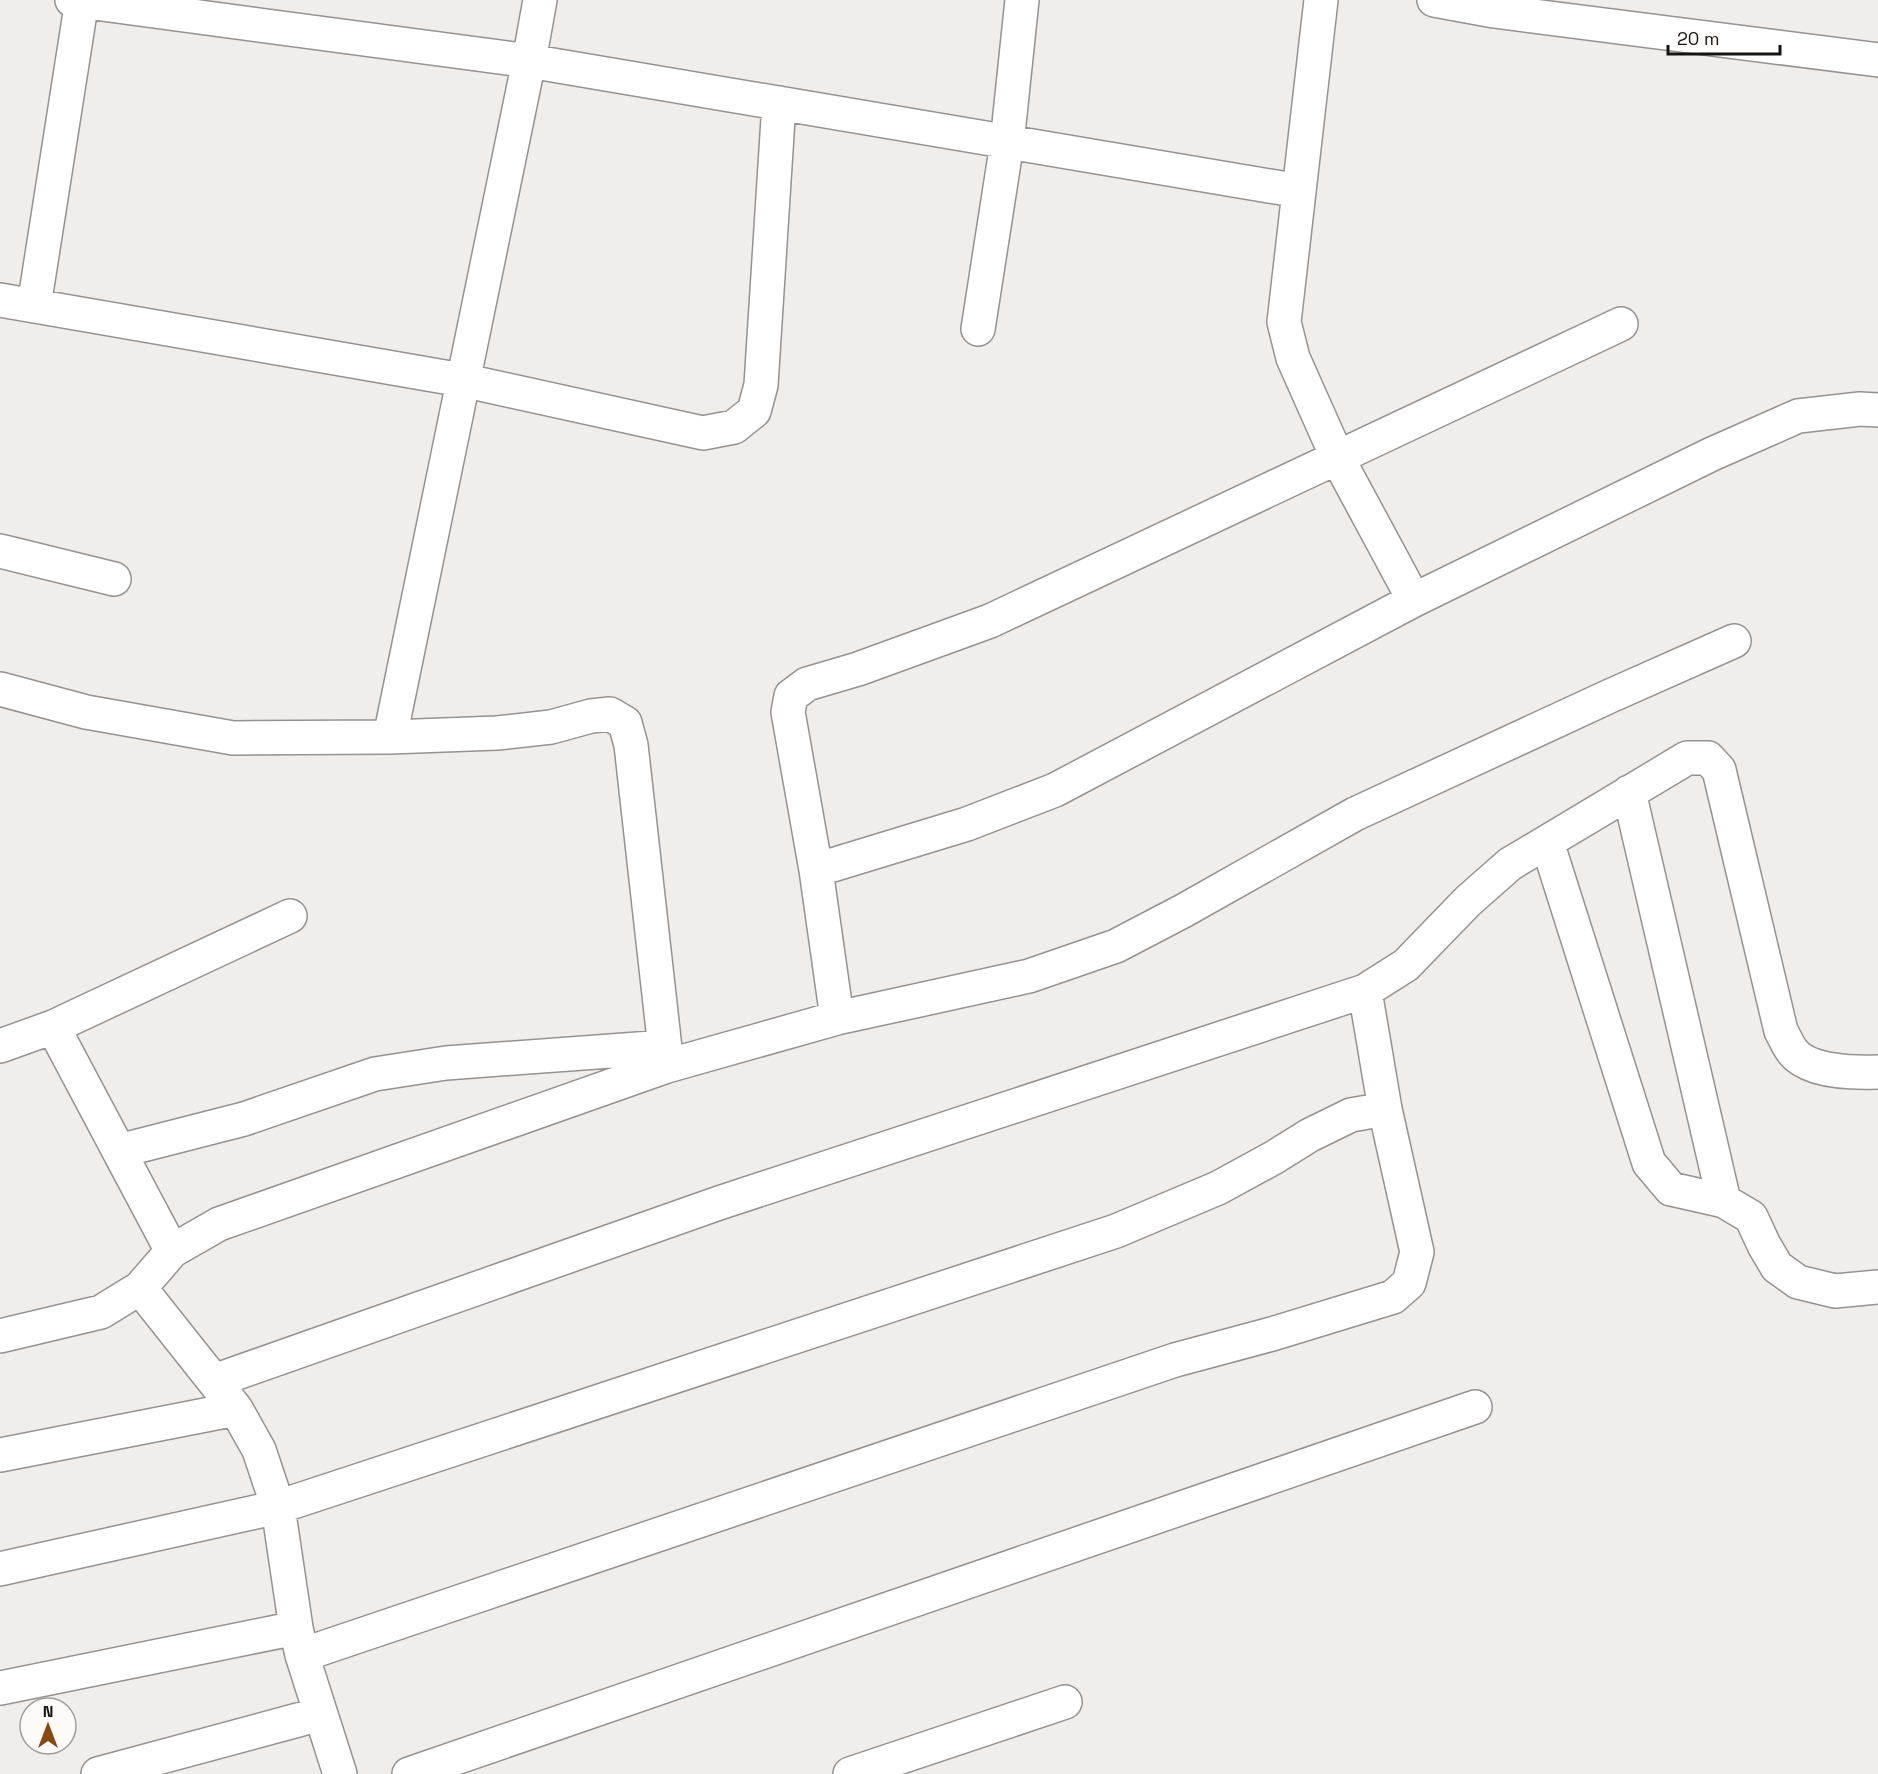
<svg xmlns="http://www.w3.org/2000/svg" width="1878" height="1774" viewBox="0 0 1878 1774" font-family="'Space Grotesk',sans-serif">
  <style>
    .lines { fill: none; stroke-linecap: round; stroke-linejoin: round }
    .minor-casing { stroke: #969290; stroke-width: 36 }
    .minor { stroke: #fff; stroke-width: 33 }
  </style>
  <rect width="100%" height="100%" fill="#f1edeb"/>
  <g class="lines">
    <defs>
      <path id="minor" d="M72,0L529,61L1299,191
        M1321,0L1284,322L1293,358L1338,459L1414,600
        M1434,0L1494,11L1878,60
        M0,300L462,380L703,433L734,427L754,411L761,385L779,103
        M34,306L82,0
        M978,329L1007,143L1022,0
        M0,551L114,579
        M0,689L86,712L233,738L390,737L497,733L551,727L591,716L610,714L625,723L631,745L667,1066
        M390,737L529,61L540,0
        M1629,792L1724,1201
        M1547,842L1649,1163L1671,1189L1724,1201L1751,1217L1764,1245L1777,1267L1798,1282L1835,1291L1878,1287
        M816,870L967,824L1055,790L1414,600L1712,454L1798,416L1860,409L1878,410
        M837,1018L816,870L788,712L791,696L807,684L858,669L990,621L1621,324
        M53,1027L172,1251
        M0,1046L53,1027L290,916
        M119,1151L244,1119L375,1074L446,1063L665,1047
        M140,1288L236,1409L259,1450L278,1507L296,1628L302,1655L340,1774
        M0,1336L101,1312L140,1288L172,1251L219,1224L667,1066L837,1018L1029,976L1116,946L1183,911L1355,814L1610,696L1734,641
        M214,1381L719,1203L1365,991L1406,965L1468,901L1510,864L1687,758H1708L1719,770L1781,1031C1785,1038 1788,1046 1793,1052C1809,1072 1854,1073 1878,1072
        M0,1455L236,1409
        M0,1569L278,1507L1116,1231L1218,1188L1273,1158L1310,1135L1351,1115L1385,1109
        M302,1655L1175,1360L1272,1334L1393,1297L1409,1283L1417,1252L1385,1109L1365,991
        M0,1688L296,1628
        M98,1774L320,1714
        M409,1774L1475,1407
        M850,1774L1065,1702"/>
    </defs>
    <use href="#minor" class="minor-casing"/>
    <use href="#minor" class="minor"/>
  </g>
  <g transform="translate(48 1726)"><circle r="28" fill="#fefaf8" stroke="#a19e9c" stroke-width="1.5"/>
  <path d="M0-4.5L10 22L0 15L-10 22Z" fill="#884811"/>
  <text y="-9" font-size="16" font-weight="bold" text-anchor="middle" fill="#151413">N</text>
  </g>
  <path d="M1668 45v9h112v-9" fill="none" stroke="#151413" stroke-width="3"/>
  <text x="1677" y="45" font-size="18" fill="#151413" stroke="#fefaf8" stroke-width="4.5" paint-order="stroke">20 m</text>
</svg>
